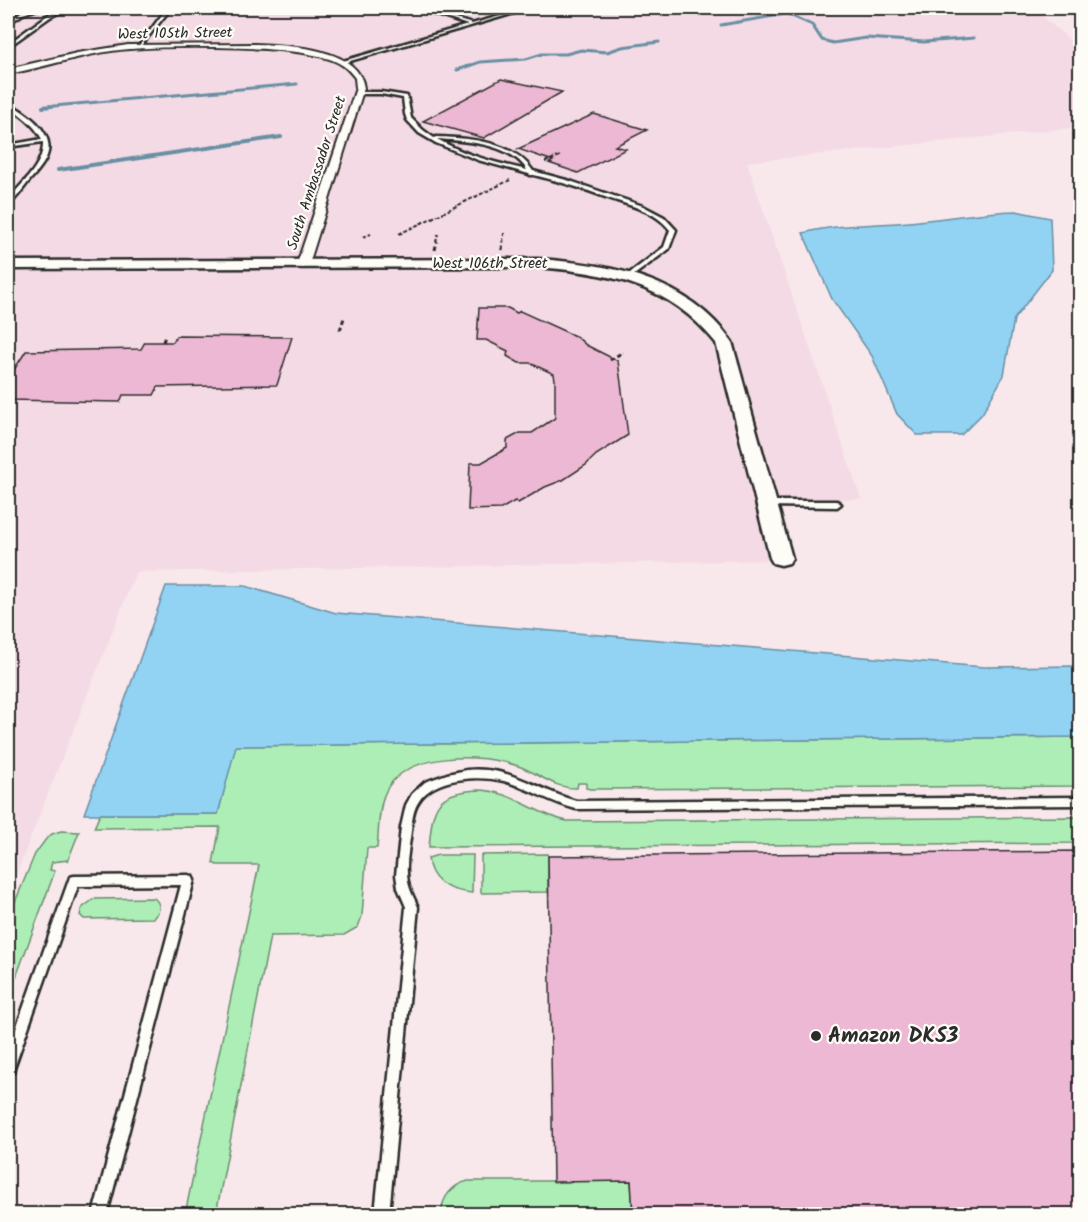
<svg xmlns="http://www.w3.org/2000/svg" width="1088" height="1222" viewBox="0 0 1088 1222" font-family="Kalam,sans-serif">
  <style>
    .built { fill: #f4dae4 }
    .green { fill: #adeeb6; stroke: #6c8c70; stroke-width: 1.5 }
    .water { fill: #92d2f3; stroke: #698fa3; stroke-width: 1.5 }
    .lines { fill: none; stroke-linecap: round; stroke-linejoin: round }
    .stream-far1 { stroke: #698fa3; stroke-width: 3 }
    .stream { stroke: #698fa3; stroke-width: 4 }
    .building { fill: #ecb8d3; stroke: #2b2b2b; stroke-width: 1.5 }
    .service-casing { stroke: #2b2b2b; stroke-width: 5 }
    .minor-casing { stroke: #2b2b2b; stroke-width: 4 }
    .tertiary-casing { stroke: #2b2b2b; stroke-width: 5 }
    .path-far1 { stroke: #2b2b2b; stroke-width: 2; stroke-dasharray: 4 2; stroke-linecap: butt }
    .path { stroke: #2b2b2b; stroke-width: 3; stroke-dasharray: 4.5 3; stroke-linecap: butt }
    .service { fill: #fdfcf7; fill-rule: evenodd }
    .minor { fill: #fdfcf7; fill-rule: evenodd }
    .tertiary { fill: #fdfcf7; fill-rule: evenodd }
    .poi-dot { fill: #2b2b2b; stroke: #fdfcf7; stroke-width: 2 }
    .labels { text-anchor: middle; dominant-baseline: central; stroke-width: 4.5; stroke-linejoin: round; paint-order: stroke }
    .far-street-label { font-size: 15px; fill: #2b2b2b; stroke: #fdfcf7 }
    .near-poi-label { font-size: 21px; font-weight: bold; fill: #2b2b2b; stroke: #fdfcf7; text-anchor: start }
  </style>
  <rect width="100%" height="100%" fill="#f8e8ec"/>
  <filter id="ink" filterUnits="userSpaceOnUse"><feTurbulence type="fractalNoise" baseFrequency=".0167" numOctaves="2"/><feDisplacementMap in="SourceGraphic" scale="12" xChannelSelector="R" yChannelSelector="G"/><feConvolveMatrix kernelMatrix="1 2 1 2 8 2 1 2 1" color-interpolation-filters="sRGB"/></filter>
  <g filter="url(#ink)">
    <path class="built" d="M8,8H1033L1080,49V127L747,162L861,499L774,500L789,560L136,572L8,895Z"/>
    <path class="green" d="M1080,737V786L590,789L586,788V783H578L577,788C554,789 539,773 518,766C481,753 404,751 385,793C378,809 379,831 377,848H367L362,916L358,927L344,935L270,936L216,1214H185L259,865H217L213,863L220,827L94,828L100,814H218L235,746Z
      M477,790C512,790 533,814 567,821L1080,817V843L429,847C433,808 433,793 477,790Z
      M61,831L79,832L68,860L52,862L50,870L55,871L8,999V919L35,854L46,839L52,834Z
      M548,854V892L481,893V855Z
      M438,855H473L472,893C450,891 430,883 428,858Z
      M154,898C162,905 160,912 153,918L84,919L80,915L82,908L94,899Z
      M468,1181H631L633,1212H596L582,1214H441C442,1197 452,1185 468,1181Z"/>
    <path class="water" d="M1016,211L1050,218L1052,270L1014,319L1004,375L982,414L961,435H917L897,414L872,356L832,299L803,233C837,224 874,225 909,222C945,219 980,212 1016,211Z
      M166,586H245L336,613L984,667L1080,666V737L236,746L218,814H84Z"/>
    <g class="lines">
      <path class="stream-far1" d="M779,8L780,11L812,25L822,40L833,43L866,38L924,42L974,38
        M721,25L785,14
        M457,70L480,62L526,59L542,54H566L581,50L607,52L622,47L659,42
        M43,107L297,84"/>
      <path class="stream" d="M43,107L51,106
        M58,170L281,137"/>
    </g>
    <path class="building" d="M501,79L562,92L484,138L423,121Z
      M594,114L647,130L615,146L626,149L578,173L549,163L553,161L518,149Z
      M479,308H508L517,313L520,311L577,337L586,345L618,361L628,435L596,455L586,465L563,480L545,487L518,503L515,501L501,509L468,510L470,463H481L507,448V440L520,433H532L555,418V380L554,374L530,363H519L507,356L508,351L486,340H477Z
      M176,336L292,337L277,385L158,387L154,395H123L120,402L8,400V379L26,351L141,349L145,342H173Z
      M1080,851V1215H633L631,1181L553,1182L548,856Z"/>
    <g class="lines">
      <defs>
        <path id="service" d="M37,8H41L23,14L8,24V22L21,12Z
          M64,8H68L50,17L8,47V44L48,15Z
          M167,8H171L140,47H138Z
          M415,8H419L472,24L528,8H532L343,63V61L468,25Z
          M359,92H381L407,96L411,118L423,130L434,138L436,137C469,138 513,141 533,171L570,181L643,206L664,217L676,230L669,249L630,278H626V276L664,247L670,230C655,210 628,205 605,197C582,188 558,181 534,175H530L529,174L478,160L436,143L419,133L407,120L405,114L403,98L381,94H357ZM437,139C465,141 510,143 527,170C496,163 464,155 437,139Z
          M8,103C24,111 53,130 48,152C46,162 37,172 30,180C23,188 17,199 8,205V200C22,183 44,165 43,142L8,147V145L42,139C34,124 21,115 8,106Z
          M767,501H837L841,504L837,507L764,506L763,504L764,502Z
          M467,770C510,766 537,790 576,801L1080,797V805L576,809C551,803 529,788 504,781C479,775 434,777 419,801C413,809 412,821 411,831C409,849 404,868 409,886C411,893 415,900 418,907L389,1214H375L406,907L398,888L396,875L401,827L406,805L412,794L425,782L447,774Z
          M188,875L192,876L194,880L107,1214H93L181,885L78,886L14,1068L13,1073L8,1074V1051L70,877L74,876Z"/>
        <path id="minor" d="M254,44C286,45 360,47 364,88L309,264L303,268L297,264L356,88L355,78C351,73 347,68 342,65C312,43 169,46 129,49C87,52 48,67 8,74V69L77,53L128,45Z"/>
        <path id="tertiary" d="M538,259C611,264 687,278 732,342L792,558L789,563L781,565L773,563L770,558L716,343C669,284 609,273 538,267L8,269V261Z"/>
      </defs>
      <use href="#service" class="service-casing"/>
      <use href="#minor" class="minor-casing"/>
      <use href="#tertiary" class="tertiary-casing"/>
      <path class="path-far1" d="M545,162L560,156
        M399,234L510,180
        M363,237L371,234
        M436,242L438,234
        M503,242L504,233"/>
      <path class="path" d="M435,250L437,241
        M502,250L503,241
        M340,330L344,318
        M163,342L165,336
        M610,360L623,352"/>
      <use href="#service" class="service"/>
      <use href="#minor" class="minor"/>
      <use href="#tertiary" class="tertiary"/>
    </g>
  </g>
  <circle class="poi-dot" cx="816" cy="1036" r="6"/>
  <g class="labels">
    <g class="far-street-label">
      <text transform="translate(175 34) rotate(-1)">West 105th Street</text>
      <text transform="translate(317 173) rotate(-72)">South Ambassador Street</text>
      <text x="490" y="264">West 106th Street</text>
    </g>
    <g class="near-poi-label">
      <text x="828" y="1036">Amazon DKS3</text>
    </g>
  </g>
  <rect width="1088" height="1222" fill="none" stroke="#fdfcf7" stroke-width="30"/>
  <rect x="15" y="15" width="1058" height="1192" fill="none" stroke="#2b2b2b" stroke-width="2" filter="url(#ink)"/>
</svg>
